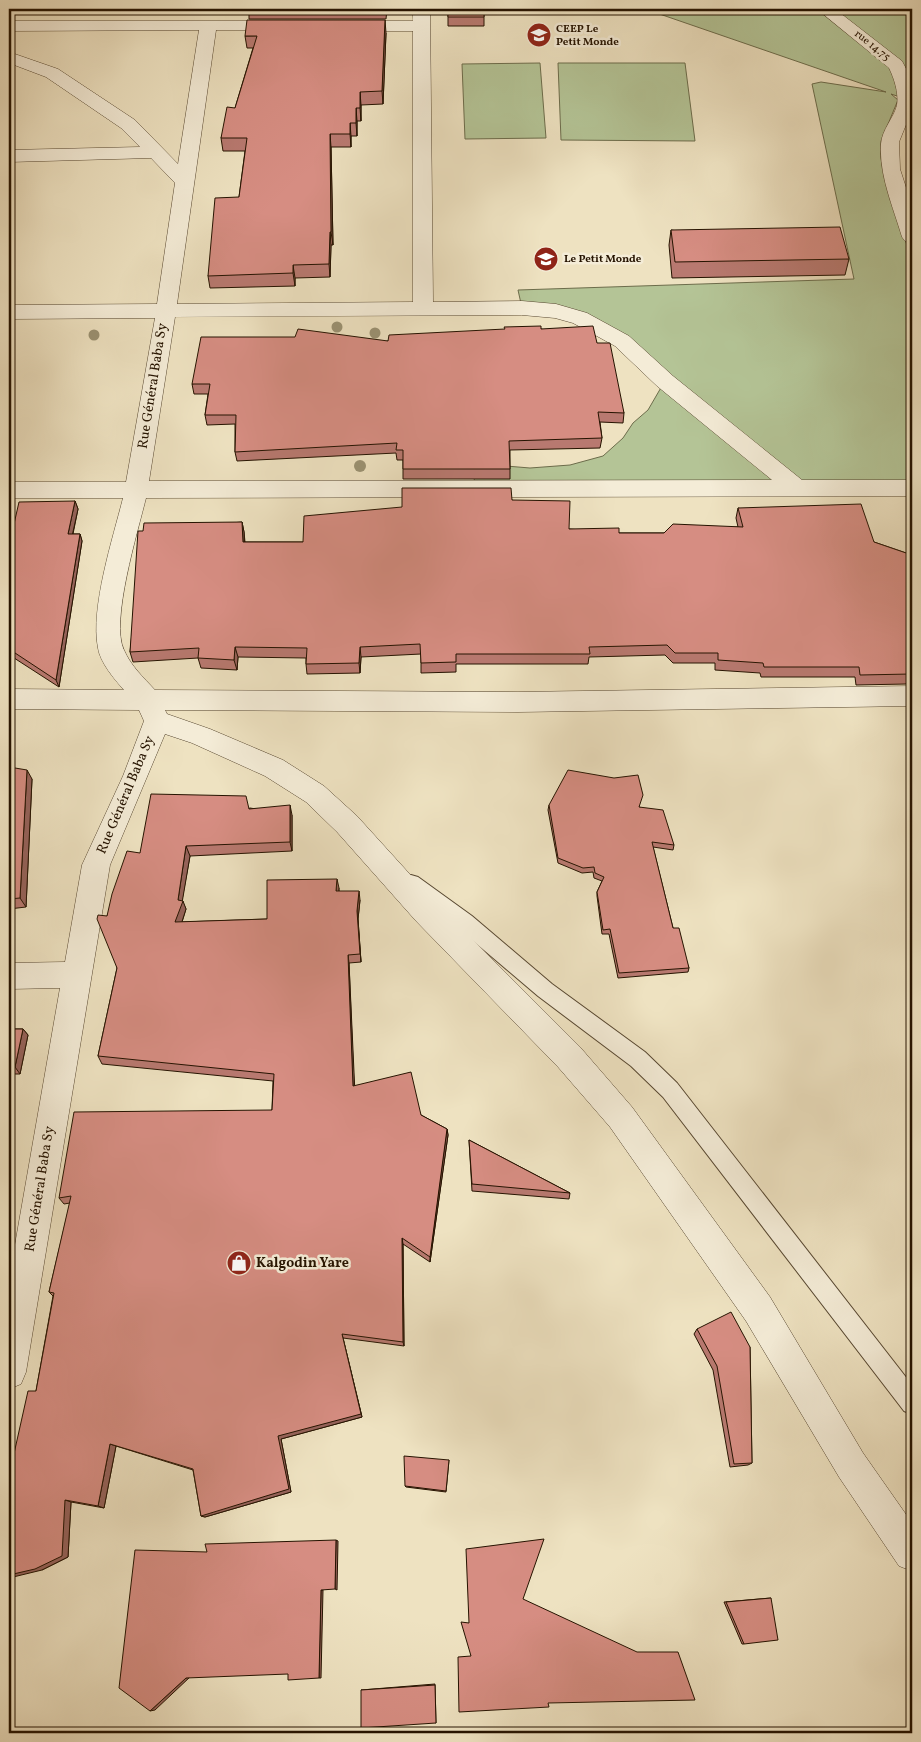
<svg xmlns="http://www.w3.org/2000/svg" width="921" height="1742" viewBox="0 0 921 1742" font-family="Vollkorn,serif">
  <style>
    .green { fill: #b4c496; stroke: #6c6c4b }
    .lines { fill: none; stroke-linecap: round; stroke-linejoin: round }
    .lane-casing { stroke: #574730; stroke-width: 2 }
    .street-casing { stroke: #574730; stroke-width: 1 }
    .lane { fill: #f4ecd7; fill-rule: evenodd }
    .street { fill: #f4ecd7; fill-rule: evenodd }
    .tree { fill: #9b9273 }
    .wall { fill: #b87970; stroke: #251300 }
    .shaded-wall { fill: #96635b; stroke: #251300 }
    .building { fill: #d68d82; stroke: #251300 }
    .labels { text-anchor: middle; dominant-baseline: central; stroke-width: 5; stroke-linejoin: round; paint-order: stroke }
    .far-poi-label { font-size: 11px; font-weight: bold; fill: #251300; stroke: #f4ecd7; text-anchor: start }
    .far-street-label { font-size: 11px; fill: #251300; stroke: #f4ecd7 }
    .street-label { font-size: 14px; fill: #251300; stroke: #f4ecd7 }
    .poi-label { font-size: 14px; font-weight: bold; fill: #251300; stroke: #f4ecd7; text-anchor: start }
  </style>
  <rect width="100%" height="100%" fill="#eee2c1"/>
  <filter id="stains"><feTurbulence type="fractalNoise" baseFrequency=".004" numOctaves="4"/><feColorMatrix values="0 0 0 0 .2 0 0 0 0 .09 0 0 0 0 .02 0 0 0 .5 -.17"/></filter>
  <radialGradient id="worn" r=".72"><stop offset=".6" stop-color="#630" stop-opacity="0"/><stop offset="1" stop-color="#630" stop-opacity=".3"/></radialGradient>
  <path class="green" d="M645,9H912V101L891,94L898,100L881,141V158L885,180L912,260V485L478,487L474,479L477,469L506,466L530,468L570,465L603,456L623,438L633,423L648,410L666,379L615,334L522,308L518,290L854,279L812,84L821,82L886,92Z
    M540,63L546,138L465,139L462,64Z
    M558,63H685L695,141L561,140Z"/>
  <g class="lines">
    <defs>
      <path id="lane" d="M411,875L418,877L472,916L552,984L645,1052L677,1083L912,1385V1414L904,1411L663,1097L631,1066L538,996L458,928L404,889L402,883L404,877Z"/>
      <path id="street" d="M413,9L430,10L433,302L522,301L556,304L587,313L629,336L673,376L802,480H912V496L146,498C138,531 110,622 124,650C131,666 143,677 155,690L518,692L912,686V706L518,712L165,710L167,714L210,729L283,760L324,786L357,816L436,903L580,1047L632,1107L770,1297L863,1453L912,1523V1571L899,1566L839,1477L746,1321L610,1127L558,1067L416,921L337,832L306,802L265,776L192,743L165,734L110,865L26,1372L21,1384L9,1389V1279L60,988L9,989V963L65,962L82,865L123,776L144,721L139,710L9,709V689L124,690C114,679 100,662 98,648C90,608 113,538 123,498H9V482H126L155,318L9,319V305L157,304L175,183L151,158L9,162V150L140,147L121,128L46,77L9,63V52L58,69L135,120L178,164L199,30L9,31V21H288L291,25L288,29L282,30H216L177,304L413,302V31H348L342,30L339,26L342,22L348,21H413ZM522,315L555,318L573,323L615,346L657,386L772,480L149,481L175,317Z
        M817,9H835L902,61L912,80V110L899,142L900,169L912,206V243L905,241L902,237C893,207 879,175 881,144C882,129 894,118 897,105C899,93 894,78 889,68Z"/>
    </defs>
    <use href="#lane" class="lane-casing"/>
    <use href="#street" class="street-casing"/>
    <use href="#lane" class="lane"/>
    <use href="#street" class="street"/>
  </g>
  <g class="tree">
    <circle cx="337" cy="327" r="5.5"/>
    <circle cx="375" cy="333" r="5.5"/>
    <circle cx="94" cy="335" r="5.5"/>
    <circle cx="360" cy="466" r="6"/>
  </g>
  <path class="wall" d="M50,9H88L87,12H51Z
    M191,9H387L386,19H249V13L191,10Z
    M448,9H484V26H448Z
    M386,33L383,104L361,105V121H357V136H351V147H331L333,245H331L330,277L295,278V286L210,288L208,276L239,197L245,151H223L221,138L235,108L253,48H247L245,36Z
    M671,230L849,259L845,275L672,278L669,245Z
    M541,329L597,343L624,413L623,423L600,422L602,438L600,448L510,450V479H403V460H397L396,453L237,461L235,452V424L207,425L205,415L208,394H194L192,384L388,341Z
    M512,500L569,529L619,533H664L738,527L736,518L738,508L874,542L912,555V664H909L911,674L906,684L856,685L855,677H761L760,673L715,670V663H673L665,655L589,657L588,664H456V672L421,673V654L361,657L360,673L307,674L306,664V658L238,657L237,670L201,668L198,658L133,662L130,652L143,531L242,522L244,532L245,542H303Z
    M75,501L78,509L73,534H80L82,541L59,687L11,656L9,664V524H14Z
    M9,767L32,779L26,907L9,909Z
    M549,805L640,807L674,845L673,850L653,847L673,928L689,968L688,972L618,978L609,934H602L597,896V892L602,881L594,878L593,872L582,873L558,863L548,810Z
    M250,808L292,815V851L190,856L182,900L186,909L182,922L267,919L339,888V891L360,900L358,919L361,962L349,963L354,1086L421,1115L447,1129L448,1135L430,1262L403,1244L404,1346L343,1338L362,1417L281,1439L291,1492L205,1517L201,1516L193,1470L116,1446L104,1508L71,1502L68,1557L42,1570L36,1391L53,1296L49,1292L70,1203L64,1204L59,1198L272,1110L273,1081L102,1064L98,1056L117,968L107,916L140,853Z
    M9,1029H23L28,1035L20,1074H9Z
    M469,1140L570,1193L569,1199L472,1191Z
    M697,1329L750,1347L752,1463L748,1465L730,1467L713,1370L694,1334Z
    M449,1460L446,1492L406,1487L405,1486Z
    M771,1598L744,1644H742L724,1602Z
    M435,1684L436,1723L361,1690Z"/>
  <path class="shaded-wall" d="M385,20L386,33L383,104L382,91Z
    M360,92L361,105V121L360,108Z
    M356,108L357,121V136L356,123Z
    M350,123L351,136V147L350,134Z
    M330,134L331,147L333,245L331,232Z
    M330,232L331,245L330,277L329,264Z
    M293,265L295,278V286L293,273Z
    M75,501L78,509L71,541L68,534Z
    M242,522L244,532L245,553L243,542Z
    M80,534L82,541L59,687L56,680Z
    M235,647L238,657L237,670L234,660Z
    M360,647L361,657L360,673L359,663Z
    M9,651L11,656L9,664Z
    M27,770L32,779L26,907L20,898Z
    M290,805L292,815V851L290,842Z
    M186,846L190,856L182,903L183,901L186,909L179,931L175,922L178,900Z
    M337,879L339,888L338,899L336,891Z
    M359,891L360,900L358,919L361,962L357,911Z
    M348,955L349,963L355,1094L353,1086Z
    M23,1029L28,1035L20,1074L15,1067Z
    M447,1129L448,1135L430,1262V1257Z
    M402,1238L403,1244L404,1346L403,1342Z
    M342,1334L343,1338L362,1417L281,1439L291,1492L205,1517L201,1516L278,1436Z
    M110,1444L116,1446L104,1508L98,1506Z
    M65,1500L71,1502L68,1557L42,1570L9,1578V1575Z
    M336,1540L338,1541L337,1590L335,1589Z
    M321,1590H323L321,1678H319Z
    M190,1677L155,1710L150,1711L186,1678Z"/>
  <path class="building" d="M248,9H386V10H248Z
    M448,9H484V17H448Z
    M247,20H385L382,91L360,92V108H356V123H350V134H330L331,232H330L329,264L293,265V273L208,276L215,198L239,197L247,138H221L227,107L235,108L257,36H245Z
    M840,227L849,259L675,262L671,230Z
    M541,326V329L593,326L597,343H610L624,413L598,412L602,438L509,441L510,469H403V450H396L397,443L235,452L236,415H205L210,384H192L201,337H295L298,329L388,341L389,335L505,329L504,327Z
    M402,488H511L512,500L570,501L569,529L619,528V533H664L673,524L743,527L738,508L861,504L874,542L912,555V654L907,655L911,674L860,675L859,667H764L763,663L718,660V653H675L667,645L589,647L590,654H456V662L421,663L420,644L360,647L359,663L306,664L307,648L235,647L234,660L198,658L199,648L130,652L138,531H143L144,523L242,522L243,542H303L304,516L402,507Z
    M75,501L68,534H80L56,680L9,649V524H14L19,502Z
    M9,767L27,770L20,898L9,899Z
    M568,770L614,778L638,775L643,795L639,807L663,810L674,845L652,842L673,928H679L689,968L619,973L610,929L603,930L597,892L604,877L595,873L594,867L583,868L558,858L549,805Z
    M151,794L246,796L249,809L290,805V842L186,846L178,900L183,901L175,922L267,919V880L337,879L336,891H359L357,911L360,954L348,955L353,1086L411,1072L421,1115L447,1129L430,1257L402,1238L403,1342L342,1334L361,1414L278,1436L289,1489L201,1516L193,1469L110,1444L98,1506L65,1500L62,1556L35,1569L9,1575V1476L28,1391H36L54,1293L49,1292L71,1196L59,1198L74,1112L272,1110L274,1074L98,1056L117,968L97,919L98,915L107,916L112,894L127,851L140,853Z
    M9,1029H23L15,1067H9Z
    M469,1140L570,1193L472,1184Z
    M731,1312L750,1347L752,1463L734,1464L717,1366L697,1329Z
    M404,1456L449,1460L446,1491L405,1486Z
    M544,1539L523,1599L637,1652H678L695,1700L548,1703L549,1707L459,1712L458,1657L471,1656L461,1622L469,1623L466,1549Z
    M336,1540L335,1589L321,1590L319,1678L288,1680V1674L186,1678L150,1711L119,1688L135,1550L207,1552L205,1544Z
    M771,1598L778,1640L744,1644L726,1602Z
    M435,1685L436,1723L361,1728V1690Z"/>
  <defs>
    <symbol id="school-disc" viewBox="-11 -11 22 22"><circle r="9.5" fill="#8f2418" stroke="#f4ecd7"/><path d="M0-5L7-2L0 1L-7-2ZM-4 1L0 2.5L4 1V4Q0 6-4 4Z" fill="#fff"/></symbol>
    <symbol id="shop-disc" viewBox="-11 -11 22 22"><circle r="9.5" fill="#8f2418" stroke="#f4ecd7"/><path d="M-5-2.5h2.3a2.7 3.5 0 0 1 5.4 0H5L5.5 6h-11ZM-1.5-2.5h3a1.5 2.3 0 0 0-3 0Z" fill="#fff"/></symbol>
  </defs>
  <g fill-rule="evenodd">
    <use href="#school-disc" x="525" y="21" width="28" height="28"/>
    <use href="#school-disc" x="532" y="245" width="28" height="28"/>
    <use href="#shop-disc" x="225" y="1249" width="28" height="28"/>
  </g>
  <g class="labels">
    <g class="far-poi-label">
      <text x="556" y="29">CEEP Le<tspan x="556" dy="13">Petit Monde</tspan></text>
      <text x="564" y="259">Le Petit Monde</text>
    </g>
    <g class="far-street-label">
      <text transform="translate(872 46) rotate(39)">rue 14.75</text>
    </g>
    <g class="street-label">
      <text transform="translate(153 386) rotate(-81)">Rue Général Baba Sy</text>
      <text transform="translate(126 795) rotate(-67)">Rue Général Baba Sy</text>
      <text transform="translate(40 1189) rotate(-81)">Rue Général Baba Sy</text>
    </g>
    <g class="poi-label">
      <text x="256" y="1263">Kalgodin Yare</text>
    </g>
  </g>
  <rect width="921" height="1742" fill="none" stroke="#eee2c1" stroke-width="30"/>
  <rect x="10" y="10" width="901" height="1722" fill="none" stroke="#251300" stroke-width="2.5"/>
  <rect x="15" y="15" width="891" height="1712" fill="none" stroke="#251300"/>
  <rect width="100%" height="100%" filter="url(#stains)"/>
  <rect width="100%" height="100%" fill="url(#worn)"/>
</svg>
